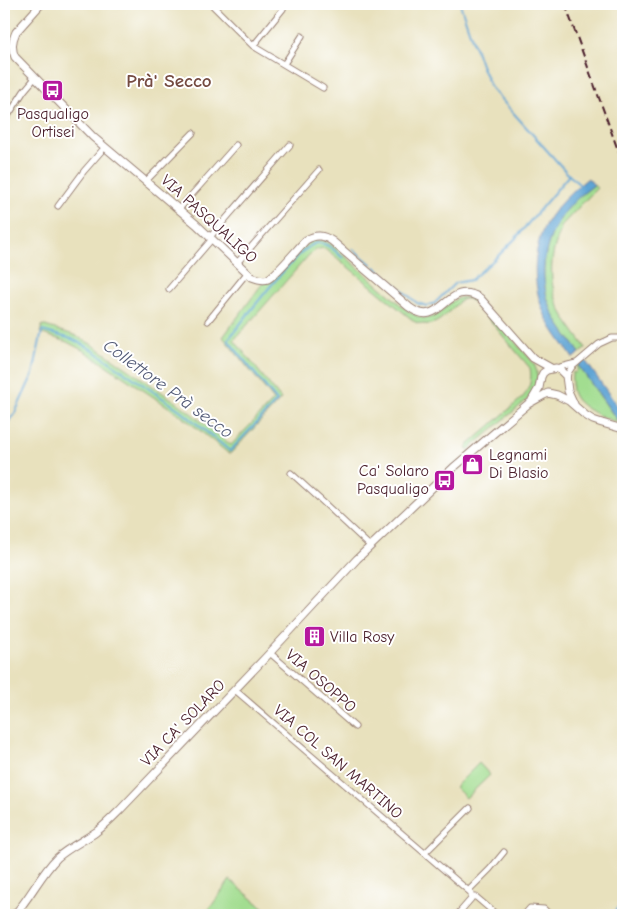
<svg xmlns="http://www.w3.org/2000/svg" width="627" height="919" viewBox="0 0 627 919" font-family="'Comic Neue',sans-serif">
  <style>
    .green { fill: #a2dd90; stroke: #767e5e }
    .water { fill: #5fa4d4; stroke: #546280 }
    .lines { fill: none; stroke-linecap: round; stroke-linejoin: round }
    .stream { stroke: #5fa4d4; stroke-width: 2 }
    .minor-casing { stroke: #998074; stroke-width: 7 }
    .tertiary-casing { stroke: #998074; stroke-width: 9 }
    .minor { stroke: #fff; stroke-width: 5 }
    .tertiary { stroke: #fff; stroke-width: 7 }
    .rail { stroke: #4a1f2b; stroke-width: 2; stroke-dasharray: 8 4; stroke-linecap: butt }
    .labels { text-anchor: middle; dominant-baseline: central; stroke-width: 4; stroke-linejoin: round; paint-order: stroke }
    .poi-label { font-size: 16px; fill: #4a1f2b; stroke: #fff; text-anchor: start }
    .street-label { font-size: 16px; fill: #4a1f2b; stroke: #fff }
    .water-label { font-size: 18px; font-style: italic; fill: #535b77; stroke: #fff }
    .quarter-label { font-size: 19px; font-weight: bold; fill: #754b41; stroke: #fff }
  </style>
  <rect width="100%" height="100%" fill="#fff"/>
  <filter id="ink" filterUnits="userSpaceOnUse"><feTurbulence type="fractalNoise" baseFrequency=".02" numOctaves="2"/><feDisplacementMap in="SourceGraphic" scale="10" xChannelSelector="R" yChannelSelector="G"/><feConvolveMatrix kernelMatrix="1 2 1 2 8 2 1 2 1" color-interpolation-filters="sRGB"/></filter>
  <filter id="wash" filterUnits="userSpaceOnUse"><feTurbulence type="fractalNoise" baseFrequency=".0096" numOctaves="4" result="noise"/><feDisplacementMap in="SourceGraphic" scale="20" xChannelSelector="R" yChannelSelector="G"/><feGaussianBlur stdDeviation="1.12" result="paint"/><feColorMatrix in="noise" values="0 0 0 0 0 0 0 0 0 0 0 0 0 0 0 0 0 1.4 0 .05"/><feComposite in="paint" operator="in"/></filter>
  <g filter="url(#wash)">
    <rect width="100%" height="100%" fill="#e8e1bd"/>
    <path class="green" d="M594,185L597,188L560,227L561,230C548,257 548,290 564,316C570,327 579,338 586,348L580,353C570,339 559,326 552,311C536,275 544,234 571,205C578,197 586,191 594,185Z
      M312,240H322L331,244L409,312C414,314 419,318 424,318C448,320 446,287 478,301L533,362C541,377 537,387 527,400L468,450L466,447L523,397C530,388 532,379 530,368L475,303C472,301 468,298 465,299C461,299 458,303 455,306C441,319 435,329 415,322L326,249C318,247 315,251 309,255L234,340L281,399L231,453H228L179,414L86,352L67,342L40,333L42,325L74,335L93,345L182,406L231,445L274,400L223,337L262,284L271,281L308,243Z
      M578,365L619,423C605,418 576,408 572,391C571,389 572,385 572,383C572,378 571,376 573,372L575,373L577,371V366Z
      M479,763L490,775L466,798L455,787Z
      M230,880L272,915H205Z"/>
    <path class="water" d="M588,178L594,185C586,191 578,197 571,205C544,234 536,275 552,311C559,326 570,339 580,353L573,358C563,344 551,329 544,313C532,285 532,250 546,223C557,205 572,191 588,178Z
      M585,360L623,414V428L578,365Z"/>
    <g class="lines">
      <path class="stream" d="M460,4L481,65L491,88L569,175
        M353,249L371,264
        M375,267L417,303L427,306L435,303L455,283L471,280L496,258L515,239L569,175L581,186
        M4,428L15,413L33,374L42,331L72,339L91,349L180,410L230,451L277,401L228,340C242,322 298,246 317,243C327,242 336,252 343,258
        M612,915L623,903"/>
    </g>
  </g>
  <g filter="url(#ink)">
    <g class="lines">
      <defs>
        <path id="minor" d="M211,4L253,46L323,88
          M253,46L283,9
          M284,64L302,36
          M4,122L24,91L35,78
          M146,181L193,133
          M58,206L84,171L105,147
          M179,209L236,145
          M210,237L290,145
          M237,263L319,170
          M169,289L212,239
          M208,321L247,273
          M556,368L576,363
          M567,379L568,373L572,367L599,344L612,338H623
          M291,473L323,502L370,546
          M270,653L355,727
          M235,690L471,893V899L457,915
          M425,853L470,808
          M469,890L490,869L504,852
          M472,897H476L497,915
          M524,915L530,908L544,909L550,915"/>
        <path id="tertiary" d="M41,4L16,32C12,41 11,48 15,57L93,137L196,224L252,277C257,279 263,281 268,279C277,274 298,248 306,240C316,234 323,235 332,241L409,307C442,332 446,277 480,298L533,358L551,368
          M532,400L539,388L541,377L543,373L547,370L556,368L560,370L566,376L568,391L574,404
          M14,915C30,898 40,875 57,858C68,848 83,841 96,832C104,826 112,818 119,811L265,658L357,559L453,468L528,404L544,395L548,393L557,395L569,401L585,415L593,420L602,423L623,429"/>
      </defs>
      <use href="#minor" class="minor-casing"/>
      <use href="#tertiary" class="tertiary-casing"/>
      <use href="#minor" class="minor"/>
      <use href="#tertiary" class="tertiary"/>
      <path class="rail" d="M565,4L623,164"/>
    </g>
  </g>
  <defs>
    <symbol id="bus-square" viewBox="-11 -11 22 22"><rect x="-9" y="-9" width="18" height="18" rx="4" fill="#b5179e" stroke="#fff"/><path d="M-5-6H5V4H4V6H2V4H-2V6H-4V4H-5ZM-3.5-4V0h7V-4ZM-3.5 1.2v1.5H-2V1.2ZM2 1.2v1.5H3.5V1.2Z" fill="#fff"/></symbol>
    <symbol id="shop-square" viewBox="-11 -11 22 22"><rect x="-9" y="-9" width="18" height="18" rx="4" fill="#b5179e" stroke="#fff"/><path d="M-5-2.5h2.3a2.7 3.5 0 0 1 5.4 0H5L5.5 6h-11ZM-1.5-2.5h3a1.5 2.3 0 0 0-3 0Z" fill="#fff"/></symbol>
    <symbol id="building-square" viewBox="-11 -11 22 22"><rect x="-9" y="-9" width="18" height="18" rx="4" fill="#b5179e" stroke="#fff"/><path d="M-4-6H4V6H1V3H-1V6H-4ZM-2.5-4.3h1.7v1.8h-1.7ZM.8-4.3h1.7v1.8H.8ZM-2.5-1h1.7V.8h-1.7ZM.8-1h1.7V.8H.8Z" fill="#fff"/></symbol>
  </defs>
  <g fill-rule="evenodd">
    <use href="#bus-square" x="40" y="78" width="25" height="25"/>
    <use href="#shop-square" x="460" y="452" width="25" height="25"/>
    <use href="#bus-square" x="432" y="468" width="25" height="25"/>
    <use href="#building-square" x="302" y="624" width="25" height="25"/>
  </g>
  <g class="labels">
    <g class="poi-label">
      <text x="53" y="114" text-anchor="middle">Pasqualigo<tspan x="53" dy="18">Ortisei</tspan></text>
      <text x="489" y="455">Legnami<tspan x="489" dy="18">Di Blasio</tspan></text>
      <text x="429" y="471" text-anchor="end">Ca' Solaro<tspan x="429" dy="18">Pasqualigo</tspan></text>
      <text x="330" y="637">Villa Rosy</text>
    </g>
    <g class="street-label">
      <text transform="translate(209 219) rotate(42)">VIA PASQUALIGO</text>
      <text transform="translate(321 681) rotate(41)">VIA OSOPPO</text>
      <text transform="translate(183 723) rotate(-46)">VIA CA' SOLARO</text>
      <text transform="translate(338 762) rotate(41)">VIA COL SAN MARTINO</text>
    </g>
    <g class="water-label">
      <text transform="translate(168 389) rotate(36)">Collettore Prà secco</text>
    </g>
    <g class="quarter-label">
      <text x="169" y="81">Prà' Secco</text>
    </g>
  </g>
  <rect width="627" height="919" fill="none" stroke="#fff" stroke-width="20"/>
</svg>
